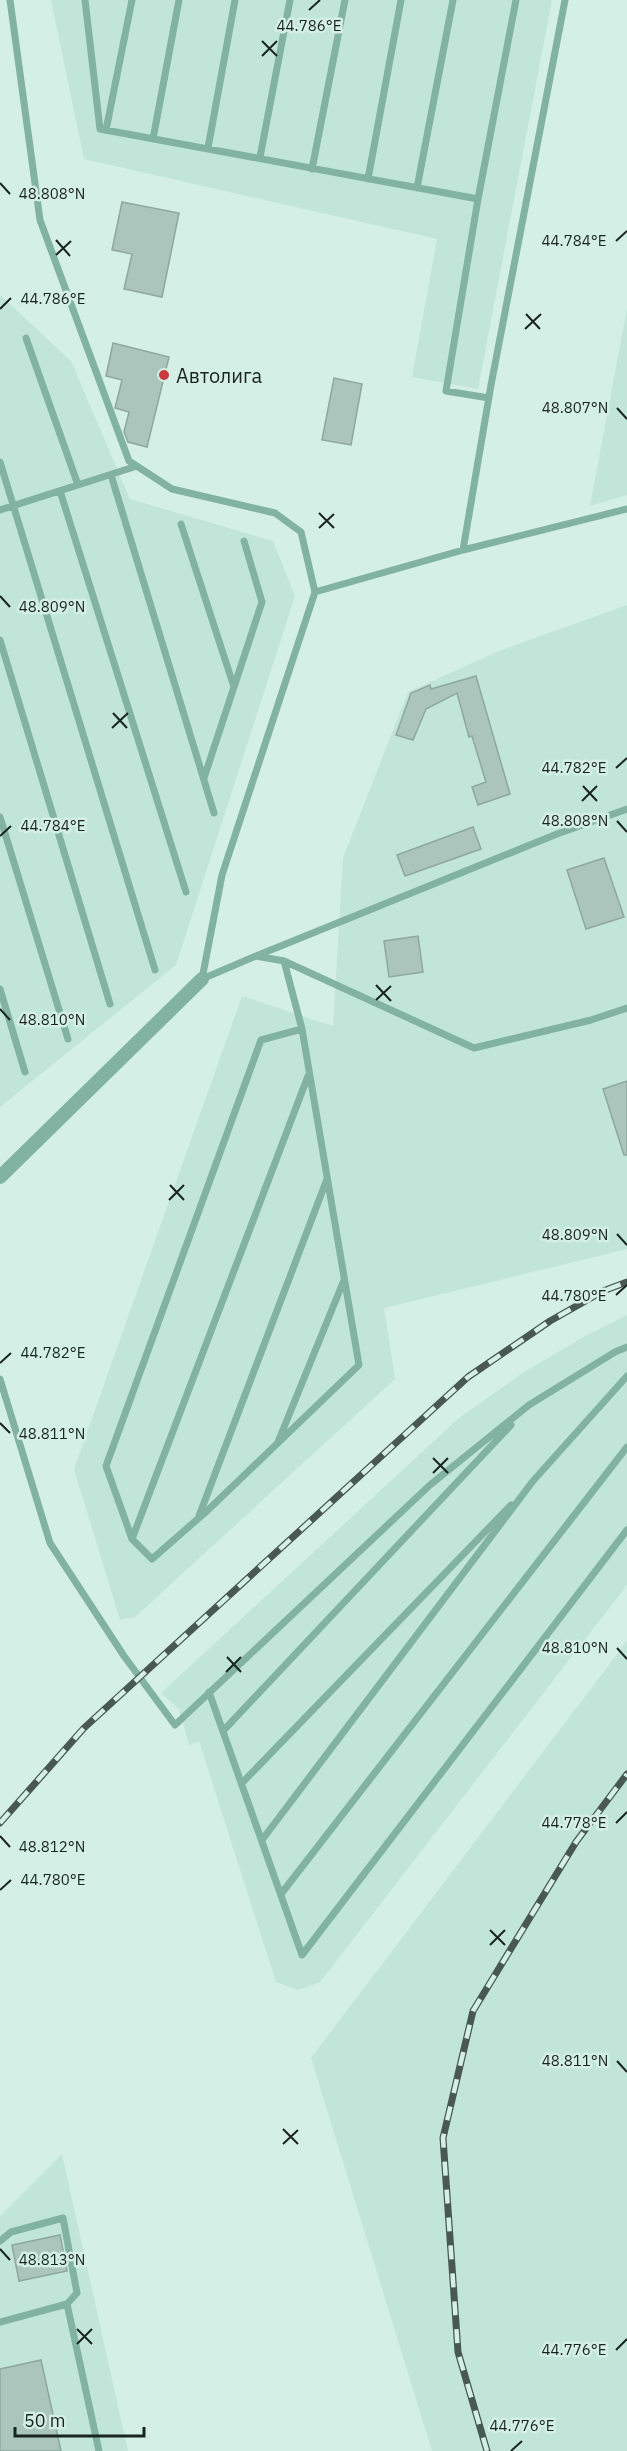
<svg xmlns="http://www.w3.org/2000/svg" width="627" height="2451" viewBox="0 0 627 2451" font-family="'IBM Plex Sans',sans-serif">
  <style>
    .built { fill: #c1e5d9 }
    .building { fill: #abc5bc; stroke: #8ea79f; stroke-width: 1.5 }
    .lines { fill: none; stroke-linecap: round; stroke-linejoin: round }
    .lane { stroke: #81b2a2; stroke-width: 7 }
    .street { stroke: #81b2a2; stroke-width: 14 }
    .rail-casing { stroke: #495853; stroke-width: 7 }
    .rail { stroke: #d4efe6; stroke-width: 4.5; stroke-dasharray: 14; stroke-linecap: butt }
    .ticks { fill: none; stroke: #1a2421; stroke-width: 2 }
    .poi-dot { fill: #c9393d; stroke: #d4efe6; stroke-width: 2 }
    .labels { text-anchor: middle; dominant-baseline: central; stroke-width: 5; stroke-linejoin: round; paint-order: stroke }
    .poi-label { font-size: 20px; fill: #1a2421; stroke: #d4efe6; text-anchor: start }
    .ticks-label { font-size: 15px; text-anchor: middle; fill: #1a2421; stroke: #d4efe6; stroke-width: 5; stroke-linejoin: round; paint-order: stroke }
  </style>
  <rect width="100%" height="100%" fill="#d4efe6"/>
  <path class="built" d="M51,0H552L478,389L412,377L437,239L84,159Z
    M0,295L71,361L130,499L273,541L295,596L176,965L0,1107Z
    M627,308V495L590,506Z
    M627,605V1249L384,1308L395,1379L135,1617L120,1620L74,1469L242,996L333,1026L343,858L408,692L499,651Z
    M627,1315V1585L320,1982L298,1990L276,1982L199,1741L189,1745L179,1709L161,1693L459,1418L524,1372L587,1335Z
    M627,1641V2451H432L311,2058Z
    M62,2154L128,2451H0V2216Z"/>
  <path class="building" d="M122,202L179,213L162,297L124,289L132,254L112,250Z
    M113,343L169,357L147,447L128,442L124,432L129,412L115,408L122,380L106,376Z
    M334,378L362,384L351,445L322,440Z
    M476,676L510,794L478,805L472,787L486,782L472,736L469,737L457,693L426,709L413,740L396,735L411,693L430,685L431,689Z
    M473,827L481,849L405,876L397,855Z
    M604,858L624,917L586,929L567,870Z
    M418,936L423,972L389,977L384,941Z
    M627,1081V1155H624L603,1089Z
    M60,2235L67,2271L19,2281L12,2245Z
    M41,2360L61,2451H0V2369Z"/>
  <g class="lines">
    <path class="lane" d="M10,0L40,220L129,461L172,489L275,513L301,532L315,592L222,875L202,979
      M85,0L100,129L478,199
      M106,130L132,0
      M153,139L179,0
      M208,148L235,0
      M260,157L290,0
      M312,169L345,0
      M368,179L401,0
      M417,188L453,0
      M26,338L78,485
      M489,398L446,391L478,199L516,0
      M0,462L155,970
      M111,475L214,813
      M60,491L186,892
      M0,510L137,466
      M181,524L234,687
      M463,550L491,385L565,0
      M315,592L463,550L627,509
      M0,640L110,1004
      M204,778L262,602L244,541
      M0,817L68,1039
      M256,956L557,834L627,809
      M284,961L474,1048L591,1020L627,1008
      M202,979L256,956L284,961L302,1029L359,1365L208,1510L152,1559L132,1539L106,1466L261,1040L302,1029
      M0,989L25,1072
      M0,1379L50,1543L124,1656L175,1725L430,1485L529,1405L615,1352L627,1347
      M278,1442L344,1280
      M199,1516L327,1179
      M132,1539L308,1076
      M209,1692L302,1955L627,1530
      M223,1731L511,1425
      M242,1783L511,1505
      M262,1840L533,1481L627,1376
      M281,1894L627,1447
      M0,2241L11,2232L63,2218L77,2293L67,2304L0,2322
      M67,2304L99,2451"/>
    <path class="street" d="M0,1177L202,979"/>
    <defs>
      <path id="rail" d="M0,1823L84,1728L468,1377L550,1321L603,1291L627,1282
        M487,2451L458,2352L443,2138L473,2011L576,1842L627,1774"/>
    </defs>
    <use href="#rail" class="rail-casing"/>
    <use href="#rail" class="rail"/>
  </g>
  <path class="ticks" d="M309,10L320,0M262,41L277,56M262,56L277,41M0,183L10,194M56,240L70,256M616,241L627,231M56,255L71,241M0,309L11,298M526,314L540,329M525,329L541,314M617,408L627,419M319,513L334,528M319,528L334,514M0,596L10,607M113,713L127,728M112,728L128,713M616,768L627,758M583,786L597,801M582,801L597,786M617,821L627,832M0,836L11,826M376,985L391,1001M376,1000L391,986M0,1009L10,1020M170,1185L184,1200M169,1200L184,1185M617,1234L627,1245M616,1295L627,1285M0,1363L11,1353M0,1423L10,1433M433,1458L448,1473M433,1473L448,1458M617,1648L627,1659M227,1657L241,1672M226,1672L241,1657M616,1823L627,1812M0,1836L10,1847M0,1890L11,1880M490,1930L505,1945M490,1945L505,1930M617,2061L627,2072M283,2129L298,2144M283,2144L298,2130M0,2249L10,2260M77,2329L92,2344M77,2344L92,2329M616,2350L627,2339M511,2451L522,2441"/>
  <circle class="poi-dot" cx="164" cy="375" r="6"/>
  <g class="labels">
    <g class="poi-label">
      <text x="176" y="375">Автолига</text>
    </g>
  </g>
  <g class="ticks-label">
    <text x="309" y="31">44.786°E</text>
    <text x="52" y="199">48.808°N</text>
    <text x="574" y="246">44.784°E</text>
    <text x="53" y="304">44.786°E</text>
    <text x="575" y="413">48.807°N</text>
    <text x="52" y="612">48.809°N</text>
    <text x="574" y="773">44.782°E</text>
    <text x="575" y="826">48.808°N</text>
    <text x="53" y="831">44.784°E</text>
    <text x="52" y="1025">48.810°N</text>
    <text x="575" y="1240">48.809°N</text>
    <text x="574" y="1301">44.780°E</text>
    <text x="53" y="1358">44.782°E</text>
    <text x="52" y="1439">48.811°N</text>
    <text x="575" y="1653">48.810°N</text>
    <text x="574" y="1828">44.778°E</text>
    <text x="52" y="1852">48.812°N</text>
    <text x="53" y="1885">44.780°E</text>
    <text x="575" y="2066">48.811°N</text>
    <text x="52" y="2265">48.813°N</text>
    <text x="574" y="2355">44.776°E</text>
    <text x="522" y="2431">44.776°E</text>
  </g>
  <path d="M15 2427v9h129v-9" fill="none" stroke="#1a2421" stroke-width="3"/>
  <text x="24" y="2427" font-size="18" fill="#1a2421" stroke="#d4efe6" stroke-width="4.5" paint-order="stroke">50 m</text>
</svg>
